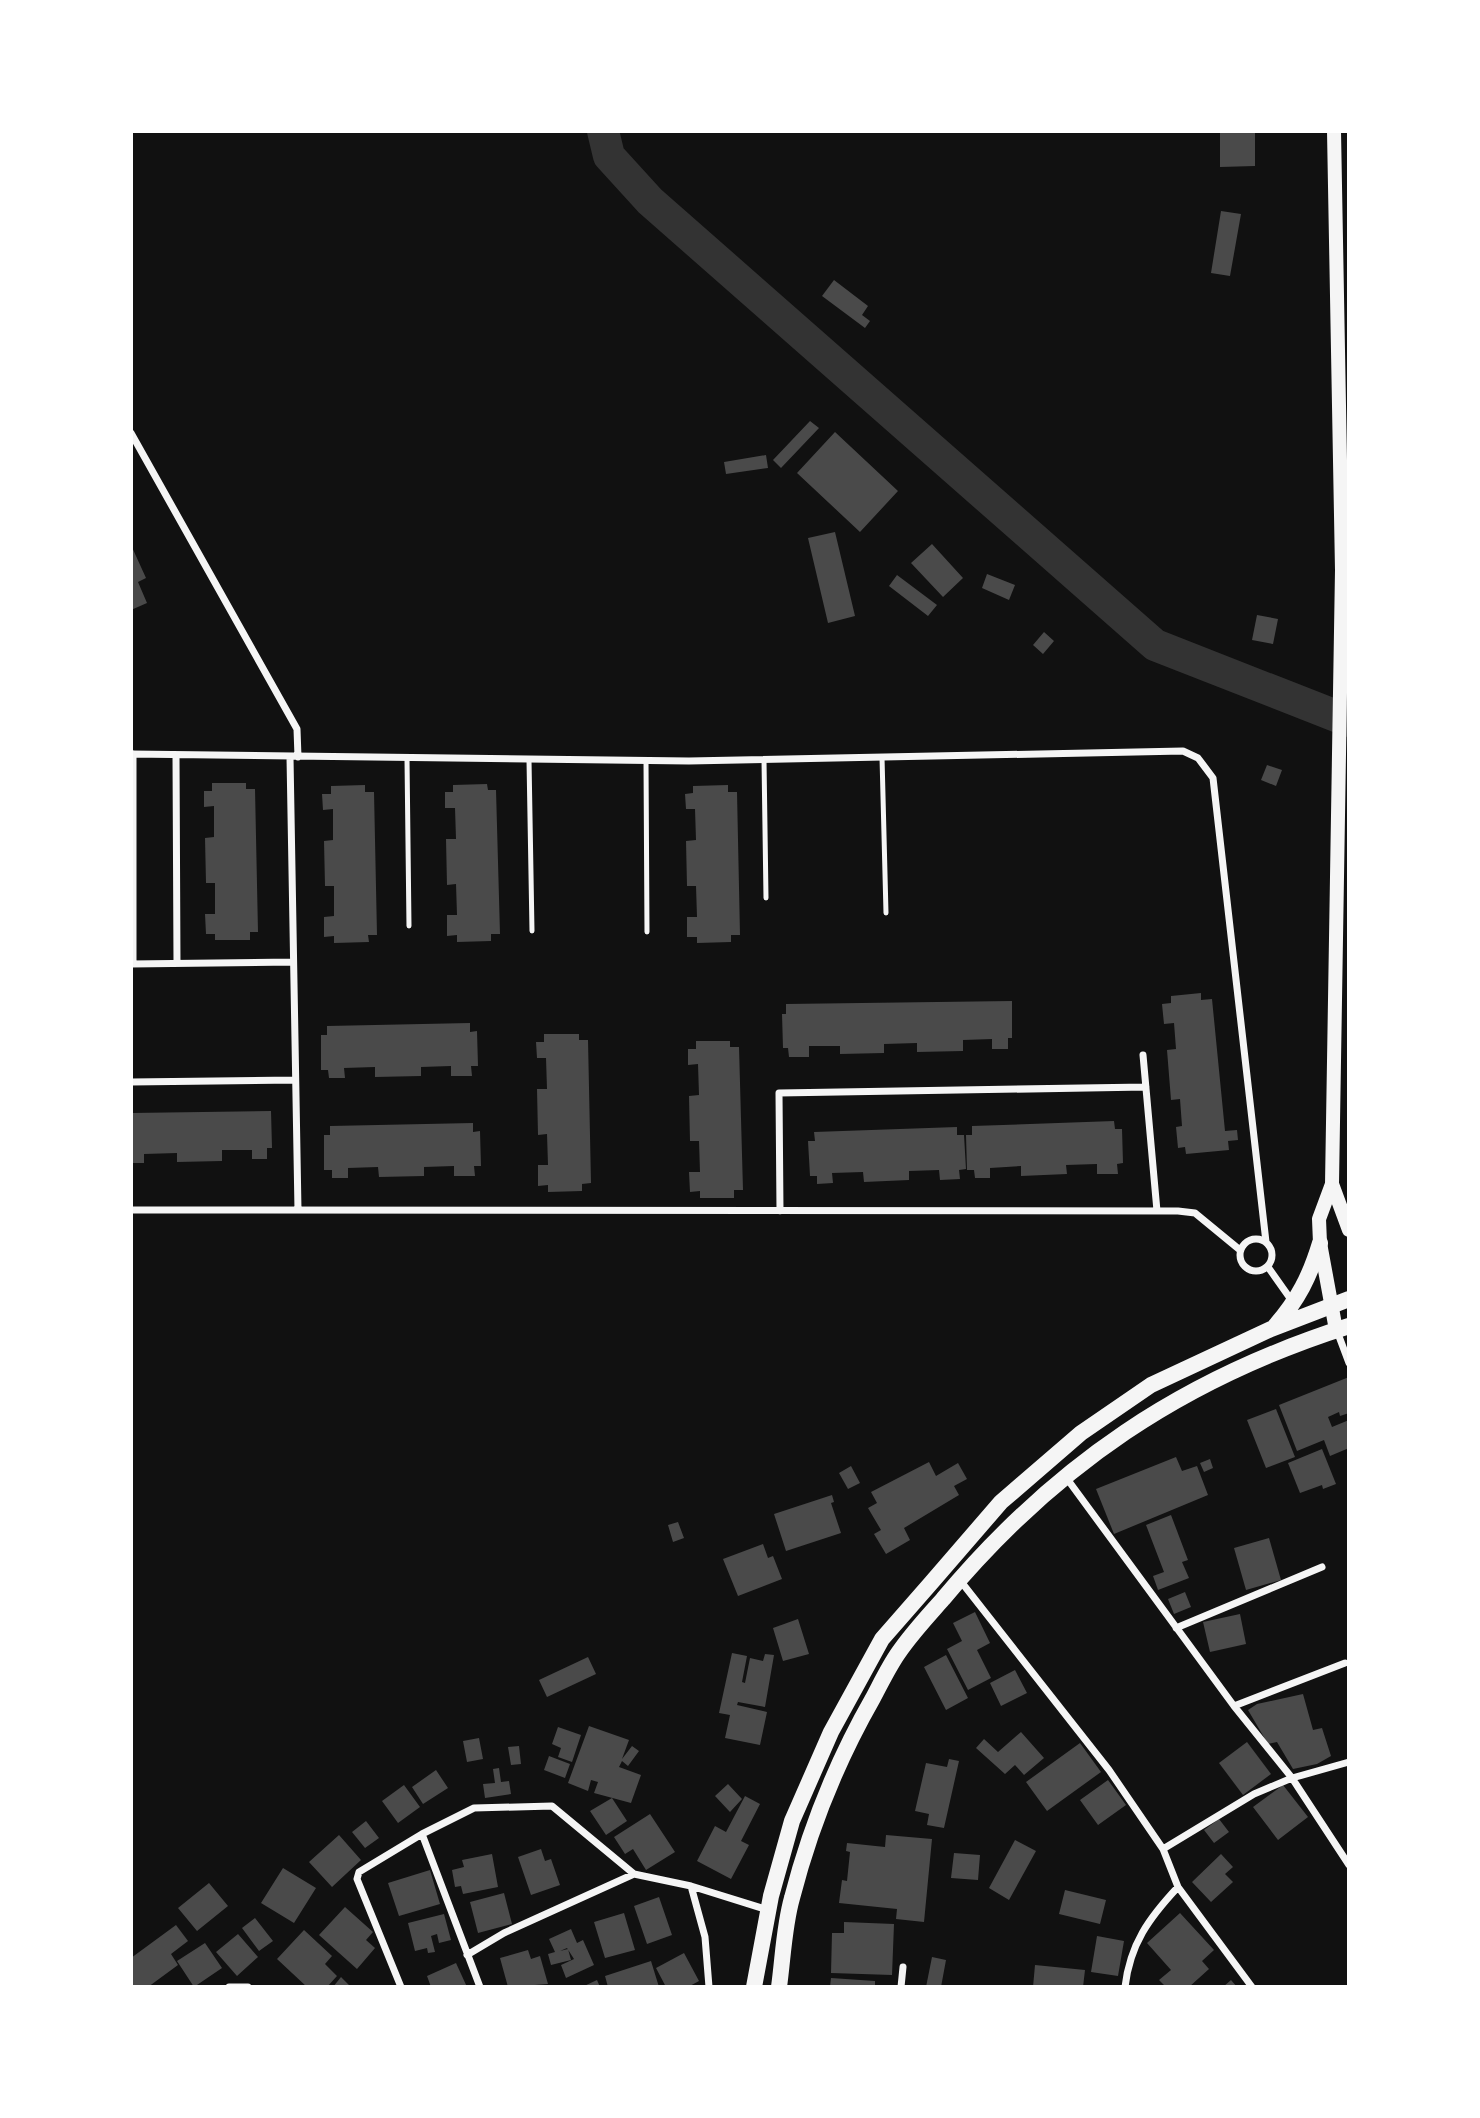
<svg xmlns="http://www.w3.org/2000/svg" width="1480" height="2118" viewBox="0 0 1480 2118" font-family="'Sofia Sans Condensed',sans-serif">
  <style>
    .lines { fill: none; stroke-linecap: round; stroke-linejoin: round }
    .river { stroke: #333; stroke-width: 32 }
    .building { fill: #4a4a4a }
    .service { stroke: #f5f5f5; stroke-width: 5 }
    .minor { stroke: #f5f5f5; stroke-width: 7 }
    .secondary { stroke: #f5f5f5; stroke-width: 14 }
    .primary { stroke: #f5f5f5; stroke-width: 16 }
  </style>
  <rect width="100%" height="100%" fill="#111"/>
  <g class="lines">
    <path class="river" d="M603,131L609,156L650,201L1155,645L1349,721"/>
  </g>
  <path class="building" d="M1220,131H1255V166L1220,167Z
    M1221,211L1241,214L1230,276L1211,273Z
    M834,280L868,306L862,315L870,321L865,328L822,296Z
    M810,421L819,428L781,468L773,460Z
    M835,432L898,491L860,532L797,473Z
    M766,455L768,468L726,474L724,462Z
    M835,532L855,616L828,623L808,538Z
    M932,544L963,578L943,597L911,563Z
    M131,545L146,578L138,582L147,603L131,610Z
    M987,574L1015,585L1009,600L982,588Z
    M897,575L937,605L928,616L889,586Z
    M1257,615L1278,619L1273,644L1252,640Z
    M1044,632L1054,641L1043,654L1033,645Z
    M1267,765L1282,770L1276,786L1261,780Z
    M212,783H246V789H255L258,932H250V940H215V934H206L205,914H215V883H206L205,838L214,837V806L204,807V791H212Z
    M487,784L488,790H496L500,934H491V941L457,942V935L447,936V915H457L456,884L447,885L446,839H456L455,808H445V792H453V785Z
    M365,785V792H374L377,935H368L369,942L334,943V936L324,937V917L334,916V886H325L324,841L333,840V809L323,810L322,794H331V786Z
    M728,785V792H737L740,935H731V942L697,943V937H687V917H697L696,886H687L686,841L696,840L695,809H686L685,794L693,793V786Z
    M1201,993V1000L1212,999L1225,1131L1237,1130L1238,1140L1228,1141L1229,1150L1186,1154L1185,1147L1178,1148L1176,1127L1182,1126L1180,1099L1171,1100L1167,1050L1176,1049L1174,1023L1164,1024L1162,1004L1171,1003V996Z
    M1012,1001V1038H1008V1049H992V1039L963,1040V1051L917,1052V1043L884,1044V1053L840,1054V1046H809V1057H789L788,1048H783L782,1014H786V1004Z
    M470,1023V1032L477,1031L478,1066H471L472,1076H451V1066L421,1067V1076L375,1077V1067L344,1068L345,1078H329L328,1070H321V1035H327V1026Z
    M544,1034H579V1040H588L591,1183L582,1184V1191L548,1192V1185L538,1186V1165H548L547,1134L538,1135L537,1089H547L546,1058H537L536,1042H544Z
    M696,1041H730V1047H739L743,1190H734V1198H700V1191L690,1192L689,1172H700L699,1141H690L689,1096L699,1095L698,1064L688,1065V1049H696Z
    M271,1111L272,1148H267V1159H252V1150H222V1161L177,1162V1153L144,1154V1163H131V1113Z
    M1114,1121L1115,1129H1122L1123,1163L1117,1164L1118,1174H1097V1164L1066,1165L1067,1174L1021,1176V1166L990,1168V1178H975L974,1170H967L966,1135H972V1126Z
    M473,1123V1132L480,1131L481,1166H474L475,1176H454V1166L424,1167V1176L379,1177L378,1167L348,1168V1178H332V1170H324V1135H330V1126Z
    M957,1127V1135H964L966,1169L959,1170L960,1179L940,1180L939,1170L909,1171V1180L864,1182L863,1172L832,1173L833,1183L817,1184V1176H810L808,1141H815L814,1132Z
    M1349,1377V1413L1340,1416L1339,1412L1328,1417L1332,1427L1349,1420V1448L1330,1456L1324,1440L1297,1451L1279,1405Z
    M1276,1409L1295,1457L1266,1468L1247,1420Z
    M1322,1449L1336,1484L1323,1489L1322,1485L1300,1493L1288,1463Z
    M1176,1457L1182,1471L1197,1466L1208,1495L1114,1534L1096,1489Z
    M1210,1459L1213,1468L1204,1472L1200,1463Z
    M929,1462L936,1476L958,1463L967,1479L954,1486L959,1495L904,1528L910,1540L886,1554L874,1534L881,1530L868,1508L877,1503L871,1492Z
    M851,1466L860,1483L848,1489L839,1473Z
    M832,1495L834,1502L831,1503L841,1533L786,1551L774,1514Z
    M1171,1515L1188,1560L1182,1562L1189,1578L1158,1590L1153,1576L1164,1572L1146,1525Z
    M678,1522L684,1538L673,1542L668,1525Z
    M1269,1538L1281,1580L1246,1590L1234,1548Z
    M763,1544L768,1558L773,1556L782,1579L738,1596L723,1559Z
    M1185,1592L1191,1607L1174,1614L1168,1599Z
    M975,1612L990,1643L977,1650L991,1678L968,1690L947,1649L962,1641L953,1623Z
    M1240,1614L1246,1644L1210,1652L1203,1622Z
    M798,1619L809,1654L783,1661L773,1628Z
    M732,1653L747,1656L742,1682L745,1683L750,1658L763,1661L765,1654L774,1655L765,1707L738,1702L737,1705L767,1712L760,1745L725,1738L730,1715L719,1713Z
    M946,1655L968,1698L946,1710L924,1667Z
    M588,1657L596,1674L547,1697L539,1680Z
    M1015,1670L1027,1693L1001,1706L990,1683Z
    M1303,1694L1313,1730L1322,1728L1331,1756L1317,1764L1293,1769L1277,1742L1268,1744L1248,1710L1257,1704Z
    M589,1726L629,1740L622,1759L632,1746L639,1751L628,1766L622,1761L619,1767L641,1775L631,1803L594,1793L598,1782L591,1780L588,1791L568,1783Z
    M558,1727L581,1735L572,1762L558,1757L561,1748L552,1744Z
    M1021,1732L1044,1758L1024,1775L1015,1765L1005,1774L976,1748L984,1739L998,1752Z
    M479,1738L483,1759L467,1762L463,1741Z
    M1247,1742L1271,1774L1243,1795L1219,1763Z
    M1080,1743L1101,1772L1047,1811L1026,1782Z
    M519,1746L521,1764L511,1765L508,1747Z
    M549,1756L570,1764L565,1778L544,1770Z
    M949,1759L959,1761L944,1828L927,1825L929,1814L915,1811L926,1763L947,1767Z
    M499,1768L501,1782L509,1781L511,1794L485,1798L483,1784L495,1783L493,1769Z
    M436,1770L448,1788L423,1804L412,1787Z
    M1108,1780L1126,1805L1098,1825L1080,1800Z
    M728,1784L742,1799L730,1812L715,1796Z
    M404,1785L420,1807L398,1823L382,1801Z
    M1283,1785L1308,1817L1278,1840L1253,1807Z
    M745,1796L760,1804L741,1841L749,1845L731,1879L697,1861L715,1826L726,1832Z
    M612,1798L627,1821L606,1835L590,1811Z
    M650,1814L675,1852L646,1870L633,1849L625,1854L614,1837Z
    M1219,1819L1229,1832L1214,1843L1204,1830Z
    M366,1821L379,1838L365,1848L352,1832Z
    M339,1835L361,1860L332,1887L309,1862Z
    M886,1835L932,1839L924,1922L896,1919L897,1909L839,1903L842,1880L847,1881L850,1852L846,1851L847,1843L885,1847Z
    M1015,1840L1036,1851L1009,1900L989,1888Z
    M541,1849L545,1861L551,1859L560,1885L531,1895L518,1857Z
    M954,1853L980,1855L978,1880L951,1878Z
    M492,1854L498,1887L463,1894L461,1886L455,1887L452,1870L464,1867L462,1860Z
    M1221,1854L1233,1867L1225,1874L1233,1882L1211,1902L1192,1882Z
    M283,1868L316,1888L294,1923L261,1903Z
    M430,1870L440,1904L399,1916L388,1883Z
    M209,1883L228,1906L197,1931L178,1908Z
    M1065,1890L1106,1900L1100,1924L1059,1914Z
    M504,1893L512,1924L478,1933L470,1902Z
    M659,1897L672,1935L647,1944L634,1906Z
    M345,1907L373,1932L366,1940L375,1948L357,1969L319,1935Z
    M624,1913L635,1950L605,1958L594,1922Z
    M1180,1913L1214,1950L1202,1961L1209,1969L1189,1987H1166L1159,1980L1171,1970L1147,1943Z
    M444,1914L451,1940L439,1943L437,1934L431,1936L435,1952L428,1953L427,1948L415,1951L408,1923Z
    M255,1918L273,1941L259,1951L242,1928Z
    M844,1922L894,1924L892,1975L831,1973L832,1933H844Z
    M176,1925L188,1941L171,1954L178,1965L148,1987H131V1958Z
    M571,1929L577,1943L583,1940L594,1965L566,1978L561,1965L574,1959L567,1948L560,1951L568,1949L571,1960L551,1965L548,1954L555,1952L549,1939Z
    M304,1930L332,1956L325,1964L337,1976L327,1987H307L277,1959Z
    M238,1934L258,1957L237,1976L216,1952Z
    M1097,1936L1124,1941L1118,1976L1091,1972Z
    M205,1943L222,1968L194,1987L177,1961Z
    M528,1950L531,1959L540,1956L548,1984L508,1987L500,1958Z
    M684,1953L699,1981L688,1987H666L656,1968Z
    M932,1957L946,1960L941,1987H926Z
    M651,1961L659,1987H608L605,1976Z
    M456,1963L467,1987H431L427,1976Z
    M1035,1965L1085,1970L1083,1987H1033Z
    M341,1977L351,1987H333Z
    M831,1978L875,1981V1987H830Z
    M597,1980L600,1987H582Z
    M1231,1980L1237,1987H1223Z"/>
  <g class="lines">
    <path class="service" d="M882,757L886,913
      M407,759L409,926
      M529,760L532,931
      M764,760L766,898
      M646,761L647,932"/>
    <path class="minor" d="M131,433L297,729L298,757
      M131,754L689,761L1183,751L1198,758L1213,778L1266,1242
      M176,755L177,963
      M290,757L298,1210
      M131,964L293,962
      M133,964V754
      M1143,1055L1157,1211
      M131,1082L295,1080
      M131,1210L1178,1211L1195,1213L1240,1250
      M780,1211L779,1093L1146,1087
      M1240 1255a16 16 0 1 1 32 0a16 16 0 1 1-32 0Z
      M1268,1267L1292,1301
      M1337,1331L1349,1363
      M1065,1476L1234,1706L1292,1778L1349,1865
      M959,1579L1109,1770L1163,1849L1178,1887L1252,1987
      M1176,1628L1322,1567
      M1234,1706L1345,1663
      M422,1834L480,1987
      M1163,1849L1254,1794L1292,1778L1349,1762
      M691,1886L705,1937L709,1987
      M467,1955L504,1933L634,1874L691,1886L768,1910
      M229,1987H248
      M401,1987L357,1879L359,1872L422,1834L474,1808L552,1806L634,1874
      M901,1987L903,1967
      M1125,1987C1130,1944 1149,1918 1178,1887"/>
    <path class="secondary" d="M1334,131L1342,570L1332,1184L1319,1219L1320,1243L1336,1330
      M1332,1184L1349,1230"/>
    <path class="primary" d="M1275,1326C1298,1300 1310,1276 1320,1243
      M754,1987L771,1896L792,1821L831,1732L882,1639L931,1583L1001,1502L1081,1433L1151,1385L1271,1329L1349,1299
      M779,1987C783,1958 784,1926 792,1898C810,1828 837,1761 873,1698C881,1683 889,1666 899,1652C912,1633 928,1616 943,1599C1055,1465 1182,1379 1349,1326"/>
  </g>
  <rect width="1480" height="2118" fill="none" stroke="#ffffff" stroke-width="266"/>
</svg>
